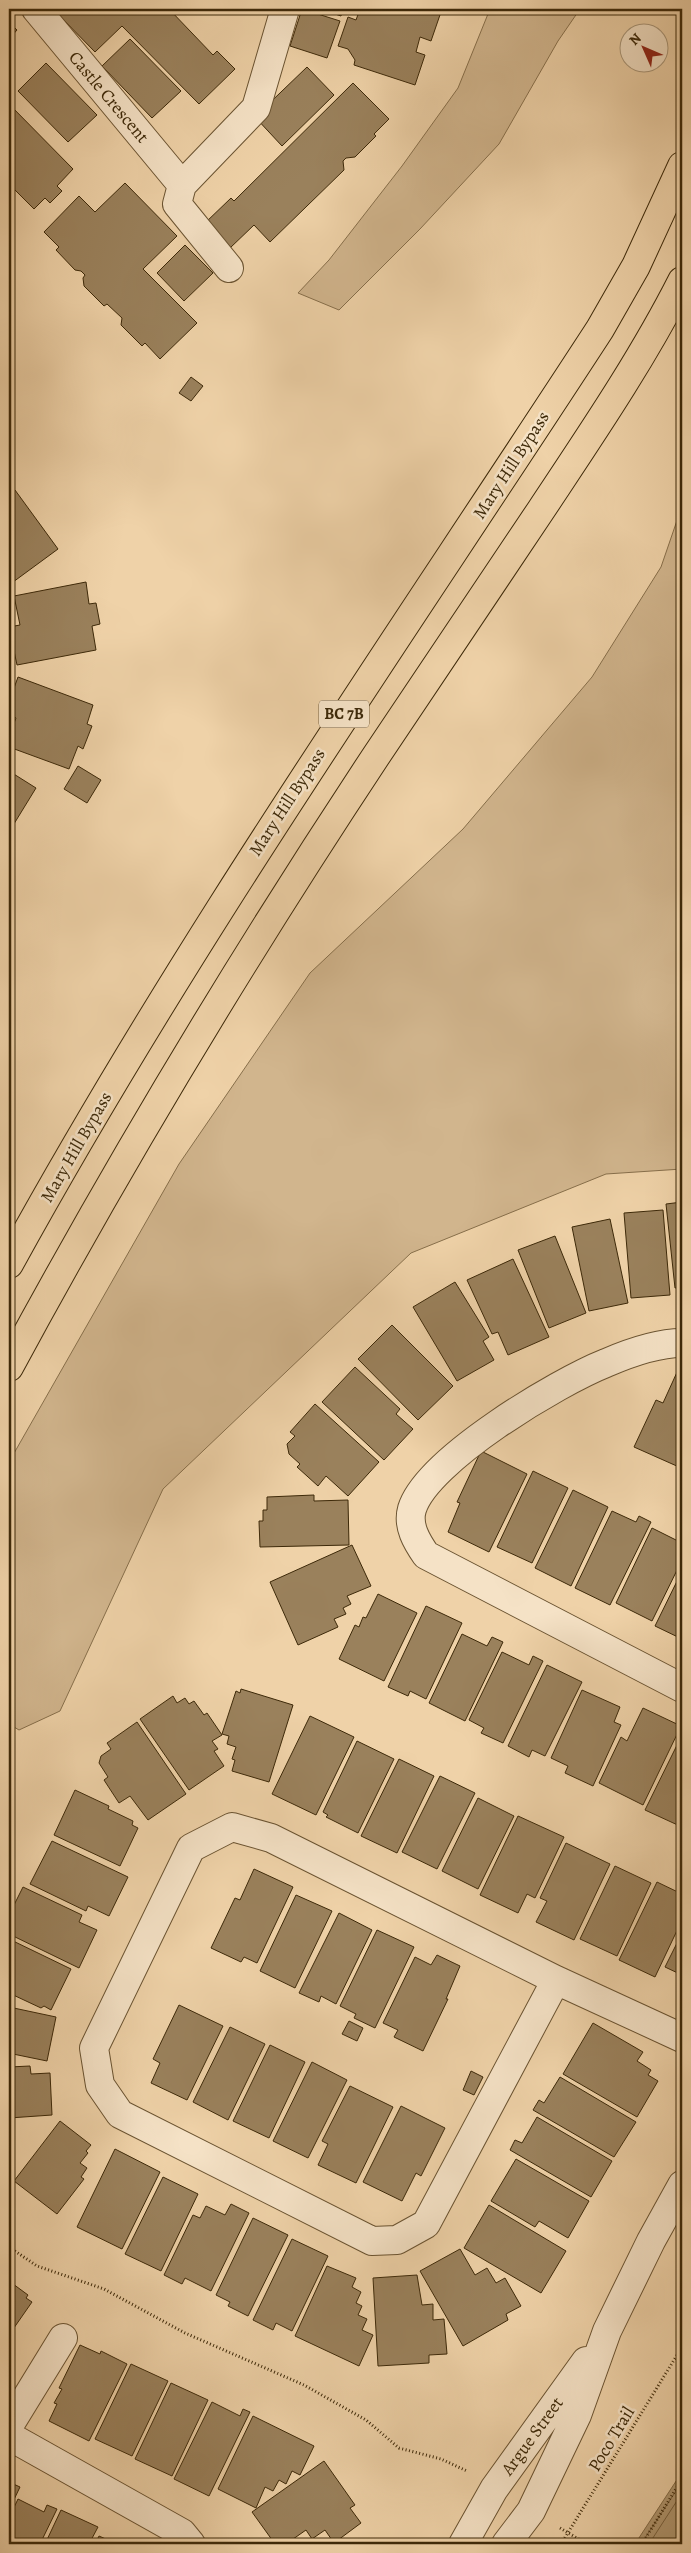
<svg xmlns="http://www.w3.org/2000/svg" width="691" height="2553" viewBox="0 0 691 2553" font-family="Alegreya,serif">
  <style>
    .green { fill: #d1b58d; stroke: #876f4b }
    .water { fill: #b29972; stroke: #836c48 }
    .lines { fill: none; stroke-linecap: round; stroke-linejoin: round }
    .shore { stroke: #78613e; stroke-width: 1 }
    .building { fill: #9a815c; stroke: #3d2909 }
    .minor-casing { stroke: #6a5331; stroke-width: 30 }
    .highway-casing { stroke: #3d2909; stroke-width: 30 }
    .path { stroke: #3d2909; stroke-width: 3; stroke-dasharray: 1 2.5; stroke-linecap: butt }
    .minor { stroke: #f5e2c6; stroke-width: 28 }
    .highway { stroke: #efd2a8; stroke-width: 28 }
    .labels { text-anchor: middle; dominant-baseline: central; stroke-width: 5; stroke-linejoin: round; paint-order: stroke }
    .shield { fill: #f5e2c6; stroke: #746042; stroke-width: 1 }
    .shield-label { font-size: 16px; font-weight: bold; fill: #3d2909 }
    .street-label { font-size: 18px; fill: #3d2909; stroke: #f5e2c6 }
  </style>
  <rect width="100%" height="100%" fill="#efd2a8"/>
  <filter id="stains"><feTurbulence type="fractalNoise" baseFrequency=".004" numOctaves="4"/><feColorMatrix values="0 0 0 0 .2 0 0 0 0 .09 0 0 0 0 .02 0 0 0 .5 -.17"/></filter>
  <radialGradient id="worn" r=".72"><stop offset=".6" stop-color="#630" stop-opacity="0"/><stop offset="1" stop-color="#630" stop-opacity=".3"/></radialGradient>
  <path class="green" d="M490,9H580L558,41L499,144L420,229L339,310L298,293L329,260L402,166L458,88Z
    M682,506V1169L606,1174L411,1253L163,1489L60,1711L19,1730L9,1724V1462L179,1164L310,973L463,829L592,677L661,567Z"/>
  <path class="water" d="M682,2472V2544H635Z"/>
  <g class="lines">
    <path class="shore" d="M641,2544L682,2482
      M649,2544L682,2493"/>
  </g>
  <path class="building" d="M53,9H169L213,55L217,51L235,69L199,104L122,26L95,52Z
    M302,9L340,21L327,58L290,46Z
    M320,9H343L341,16Z
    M360,9H442L431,41L420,37L416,52L425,55L415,85L354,65L355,60L348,49L338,46L348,17L356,20Z
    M9,22L17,30L9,39Z
    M130,39L181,91L152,118L102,66Z
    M46,63L97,115L68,142L18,91Z
    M307,67L334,95L282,146L255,117Z
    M353,83L389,119L374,134L376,136L355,157L346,158L343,161L344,170L270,242L254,225L230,248L205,223L231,198L234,201Z
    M9,104L73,169L57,186L62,191L50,203L45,198L34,209L9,184Z
    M125,183L177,236L143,269L197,323L160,359L145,343L142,346L121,325L122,318L107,304L104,306L84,286L83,278L85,275L81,271L75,270L56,250L59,247L44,232L79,196L95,212Z
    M185,245L213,273L184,301L157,273Z
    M191,377L203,386L191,401L179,393Z
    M15,490L58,549L9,585V494Z
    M86,582L89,604L96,603L100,624L92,626L96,650L17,665L9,627L20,625L14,596Z
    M18,677L93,705L87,724L92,726L83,749L78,746L69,769L9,747V736L16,718L9,713V702Z
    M78,766L101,780L87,803L64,789Z
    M9,771L36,788L9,832Z
    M682,1202V1287L675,1288L666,1204Z
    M663,1210L670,1295L631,1298L624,1213Z
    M610,1219L628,1303L589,1311L572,1227Z
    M555,1236L586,1313L549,1328L518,1250Z
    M513,1259L549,1337L508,1355L498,1332L492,1334L467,1280Z
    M455,1282L489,1337L483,1341L494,1360L457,1381L413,1307Z
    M392,1325L453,1386L418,1420L358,1359Z
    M355,1367L400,1409L396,1414L413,1429L384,1460L322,1402Z
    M678,1370L682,1372V1460L679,1467L634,1447L656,1400L663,1403Z
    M315,1404L379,1462L348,1496L326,1476L318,1486L297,1467L300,1464L289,1454L287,1444L295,1436L290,1432Z
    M481,1451L527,1474L489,1552L448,1532L460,1503L457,1502Z
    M533,1471L568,1488L532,1563L497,1547Z
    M573,1490L608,1507L571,1586L535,1568Z
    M314,1495V1501L348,1500L349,1545L260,1547L259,1521H263V1510H267V1497Z
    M612,1511L636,1522L639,1516L651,1522L610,1605L575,1588Z
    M652,1528L682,1543V1560L652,1621L616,1603Z
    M352,1545L371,1586L347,1596L351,1604L343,1608L346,1614L334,1619L338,1627L298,1645L270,1582Z
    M682,1571V1639L655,1626Z
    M378,1594L417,1613L384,1681L339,1659L355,1625L359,1627L363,1617L366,1618Z
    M426,1606L462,1623L426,1699L410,1691L408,1696L388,1687Z
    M462,1634L487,1646L492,1637L503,1642L465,1721L429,1703Z
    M502,1652L529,1665L533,1656L543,1661L503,1743L481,1733L484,1728L469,1720Z
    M547,1665L582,1682L545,1756L532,1750L529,1757L508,1746Z
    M241,1689L293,1705L269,1782L232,1771L235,1760L232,1759L236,1747L227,1744L229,1736L222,1734L236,1691L240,1693Z
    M582,1690L620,1707L614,1722L621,1725L593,1786L565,1773L568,1766L551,1758Z
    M173,1696L177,1703L185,1698L189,1704L194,1701L204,1715L207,1713L222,1735L212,1741L218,1749L214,1751L224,1766L189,1790L140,1719Z
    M643,1708L681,1726L643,1805L599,1783L621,1737L627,1741Z
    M310,1716L354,1737L316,1815L272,1794Z
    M137,1722L186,1794L148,1820L130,1796L119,1803L104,1780L108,1777L99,1763L101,1756L111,1749L107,1743Z
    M357,1741L394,1759L358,1833L326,1817L328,1815L323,1812Z
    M679,1741L682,1743V1827L645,1810Z
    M399,1759L434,1776L397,1853L361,1836Z
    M440,1776L475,1793L437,1869L402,1852Z
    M75,1790L109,1806L108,1809L133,1821L132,1825L138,1828L120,1866L54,1835Z
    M478,1798L514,1816L478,1889L442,1871Z
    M518,1816L564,1837L535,1898L527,1894L518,1913L480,1895Z
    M52,1841L128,1877L109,1916L88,1906L86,1911L30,1884Z
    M566,1843L610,1864L574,1940L536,1922L547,1901L540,1898Z
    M615,1866L651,1883L617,1956L580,1939Z
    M254,1869L293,1887L257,1963L244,1957L241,1962L211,1948L235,1898L240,1900Z
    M657,1882L682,1894V1920L655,1977L619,1960Z
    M23,1887L82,1915L79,1922L97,1930L79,1968L9,1934V1915Z
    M296,1895L332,1911L295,1988L260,1971Z
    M339,1913L372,1930L336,2004L321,1996L319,2002L299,1993Z
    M377,1930L414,1947L375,2028L354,2018L356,2014L340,2006Z
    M682,1933V1975L665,1967Z
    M9,1939L71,1969L51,2010L44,2006L41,2008L9,1993Z
    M437,1955L460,1966L446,1999H448L423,2051L394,2037L398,2030L383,2023L415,1957L431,1965Z
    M179,2005L223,2026L187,2100L151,2083L160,2063L153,2059Z
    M9,2007L56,2017L47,2061L13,2054L11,2061L9,2060Z
    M349,2021L363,2028L357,2041L342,2034Z
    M593,2023L643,2052L637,2061L651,2070L648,2075L658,2081L637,2117L563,2074Z
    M230,2027L265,2044L228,2120L193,2102Z
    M270,2045L305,2062L269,2138L233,2121Z
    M312,2062L347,2080L308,2158L273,2141Z
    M30,2066L31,2074L50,2073L52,2115L9,2118V2067Z
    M471,2071L483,2077L474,2095L463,2090Z
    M560,2077L636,2122L614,2157L533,2110L539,2100L544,2103Z
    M350,2086L393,2107L356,2183L318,2165L328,2144L322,2141Z
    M401,2106L445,2128L421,2176L416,2173L402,2201L363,2182Z
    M537,2117L612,2161L591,2197L510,2150L515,2140L522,2143Z
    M60,2121L91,2145L86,2151L88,2153L80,2163L87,2168L81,2177L84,2179L57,2214L14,2181Z
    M115,2149L160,2172L122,2249L77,2227Z
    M516,2159L589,2201L568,2238L539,2221L535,2227L491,2201Z
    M163,2177L198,2194L161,2271L125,2254Z
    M231,2204L249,2213L211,2291L185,2278L182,2284L164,2275L193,2215L200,2218L206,2206L225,2215Z
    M489,2205L566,2251L541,2293L464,2248Z
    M253,2218L288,2235L248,2316L228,2306L230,2302L216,2295Z
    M292,2239L328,2256L292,2331L276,2323L273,2330L253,2320Z
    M460,2249L475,2275L487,2268L496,2283L505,2278L521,2306L506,2314L508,2320L463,2346L420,2271Z
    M327,2266L356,2278L352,2287L361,2292L356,2303L362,2306L358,2315L367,2319L362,2330L373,2335L359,2366L295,2336Z
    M417,2275L422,2305L433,2304V2320L444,2319L447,2354L429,2355V2363L378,2366L373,2278Z
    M9,2281L28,2295L26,2298L32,2302L9,2335Z
    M80,2345L100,2354L101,2351L127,2364L89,2441L49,2421L57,2404L54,2403L62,2389L59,2388Z
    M131,2364L168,2381L132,2456L95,2439Z
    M171,2383L208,2400L172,2476L135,2459Z
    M212,2402L240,2416L243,2409L250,2412L209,2496L174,2479Z
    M253,2416L314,2446L300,2475L292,2471L286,2484L279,2480L273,2491L265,2487L256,2508L218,2489Z
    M324,2461L355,2505L350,2508L361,2523L334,2543L325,2530L312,2539L306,2530L286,2544H275L252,2512Z
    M9,2482L20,2487L9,2510Z
    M18,2499L44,2512L47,2505L57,2509L40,2544H9V2518Z
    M61,2510L98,2527L89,2544H45Z
    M99,2536L117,2544H95Z"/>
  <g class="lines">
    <defs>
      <path id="minor" d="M36,9L182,185
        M229,268L177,204L182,185L256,108L285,9
        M682,1343C657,1343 629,1353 606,1363C558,1382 427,1460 412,1509C407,1526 417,1542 426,1555L682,1688
        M556,1980L426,2224L397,2240L372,2241L120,2114L100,2085L94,2048L191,1848L232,1827L271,1838L556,1980L682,2038
        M9,2426L63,2338
        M9,2436L182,2533L191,2544
        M463,2544L494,2489L586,2361
        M506,2544L531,2511L577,2415L607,2331L651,2241L682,2185"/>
      <path id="highway" d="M9,1264C187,940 399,638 600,329L636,266L682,166
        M9,1367C122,1158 245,954 376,756C431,674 486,592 541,510C590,436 642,360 682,281"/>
    </defs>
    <use href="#minor" class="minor-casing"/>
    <use href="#highway" class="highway-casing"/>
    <path class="path" d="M9,2247L37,2266L104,2289L185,2333L304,2385L366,2420L399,2448L441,2459L467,2471
      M560,2528L587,2544
      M561,2544L682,2347
      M642,2544L682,2479"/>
    <use href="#minor" class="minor"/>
    <use href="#highway" class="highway"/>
  </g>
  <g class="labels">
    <rect class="shield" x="319" y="700.5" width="50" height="27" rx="4"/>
    <g class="shield-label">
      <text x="344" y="714">BC 7B</text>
    </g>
    <g class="street-label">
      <text transform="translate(109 97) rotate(50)">Castle Crescent</text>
      <text transform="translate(511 465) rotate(-57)">Mary Hill Bypass</text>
      <text transform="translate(287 802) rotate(-57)">Mary Hill Bypass</text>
      <text transform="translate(76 1147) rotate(-60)">Mary Hill Bypass</text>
      <text transform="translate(532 2436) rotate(-54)">Argue Street</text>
      <text transform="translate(611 2439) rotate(-59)">Poco Trail</text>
    </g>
  </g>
  <rect width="691" height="2553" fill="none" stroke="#efd2a8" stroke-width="30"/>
  <rect x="10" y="10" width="671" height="2533" fill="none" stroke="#3d2909" stroke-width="2.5"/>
  <rect x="15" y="15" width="661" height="2523" fill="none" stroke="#3d2909"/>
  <g transform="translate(644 48) rotate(315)"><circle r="24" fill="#f5e2c6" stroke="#ab987a"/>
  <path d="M0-4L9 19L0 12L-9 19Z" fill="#8f2418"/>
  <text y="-8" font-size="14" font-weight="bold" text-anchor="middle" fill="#3d2909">N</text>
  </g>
  <rect width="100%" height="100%" filter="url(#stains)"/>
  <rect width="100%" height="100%" fill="url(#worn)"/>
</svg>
